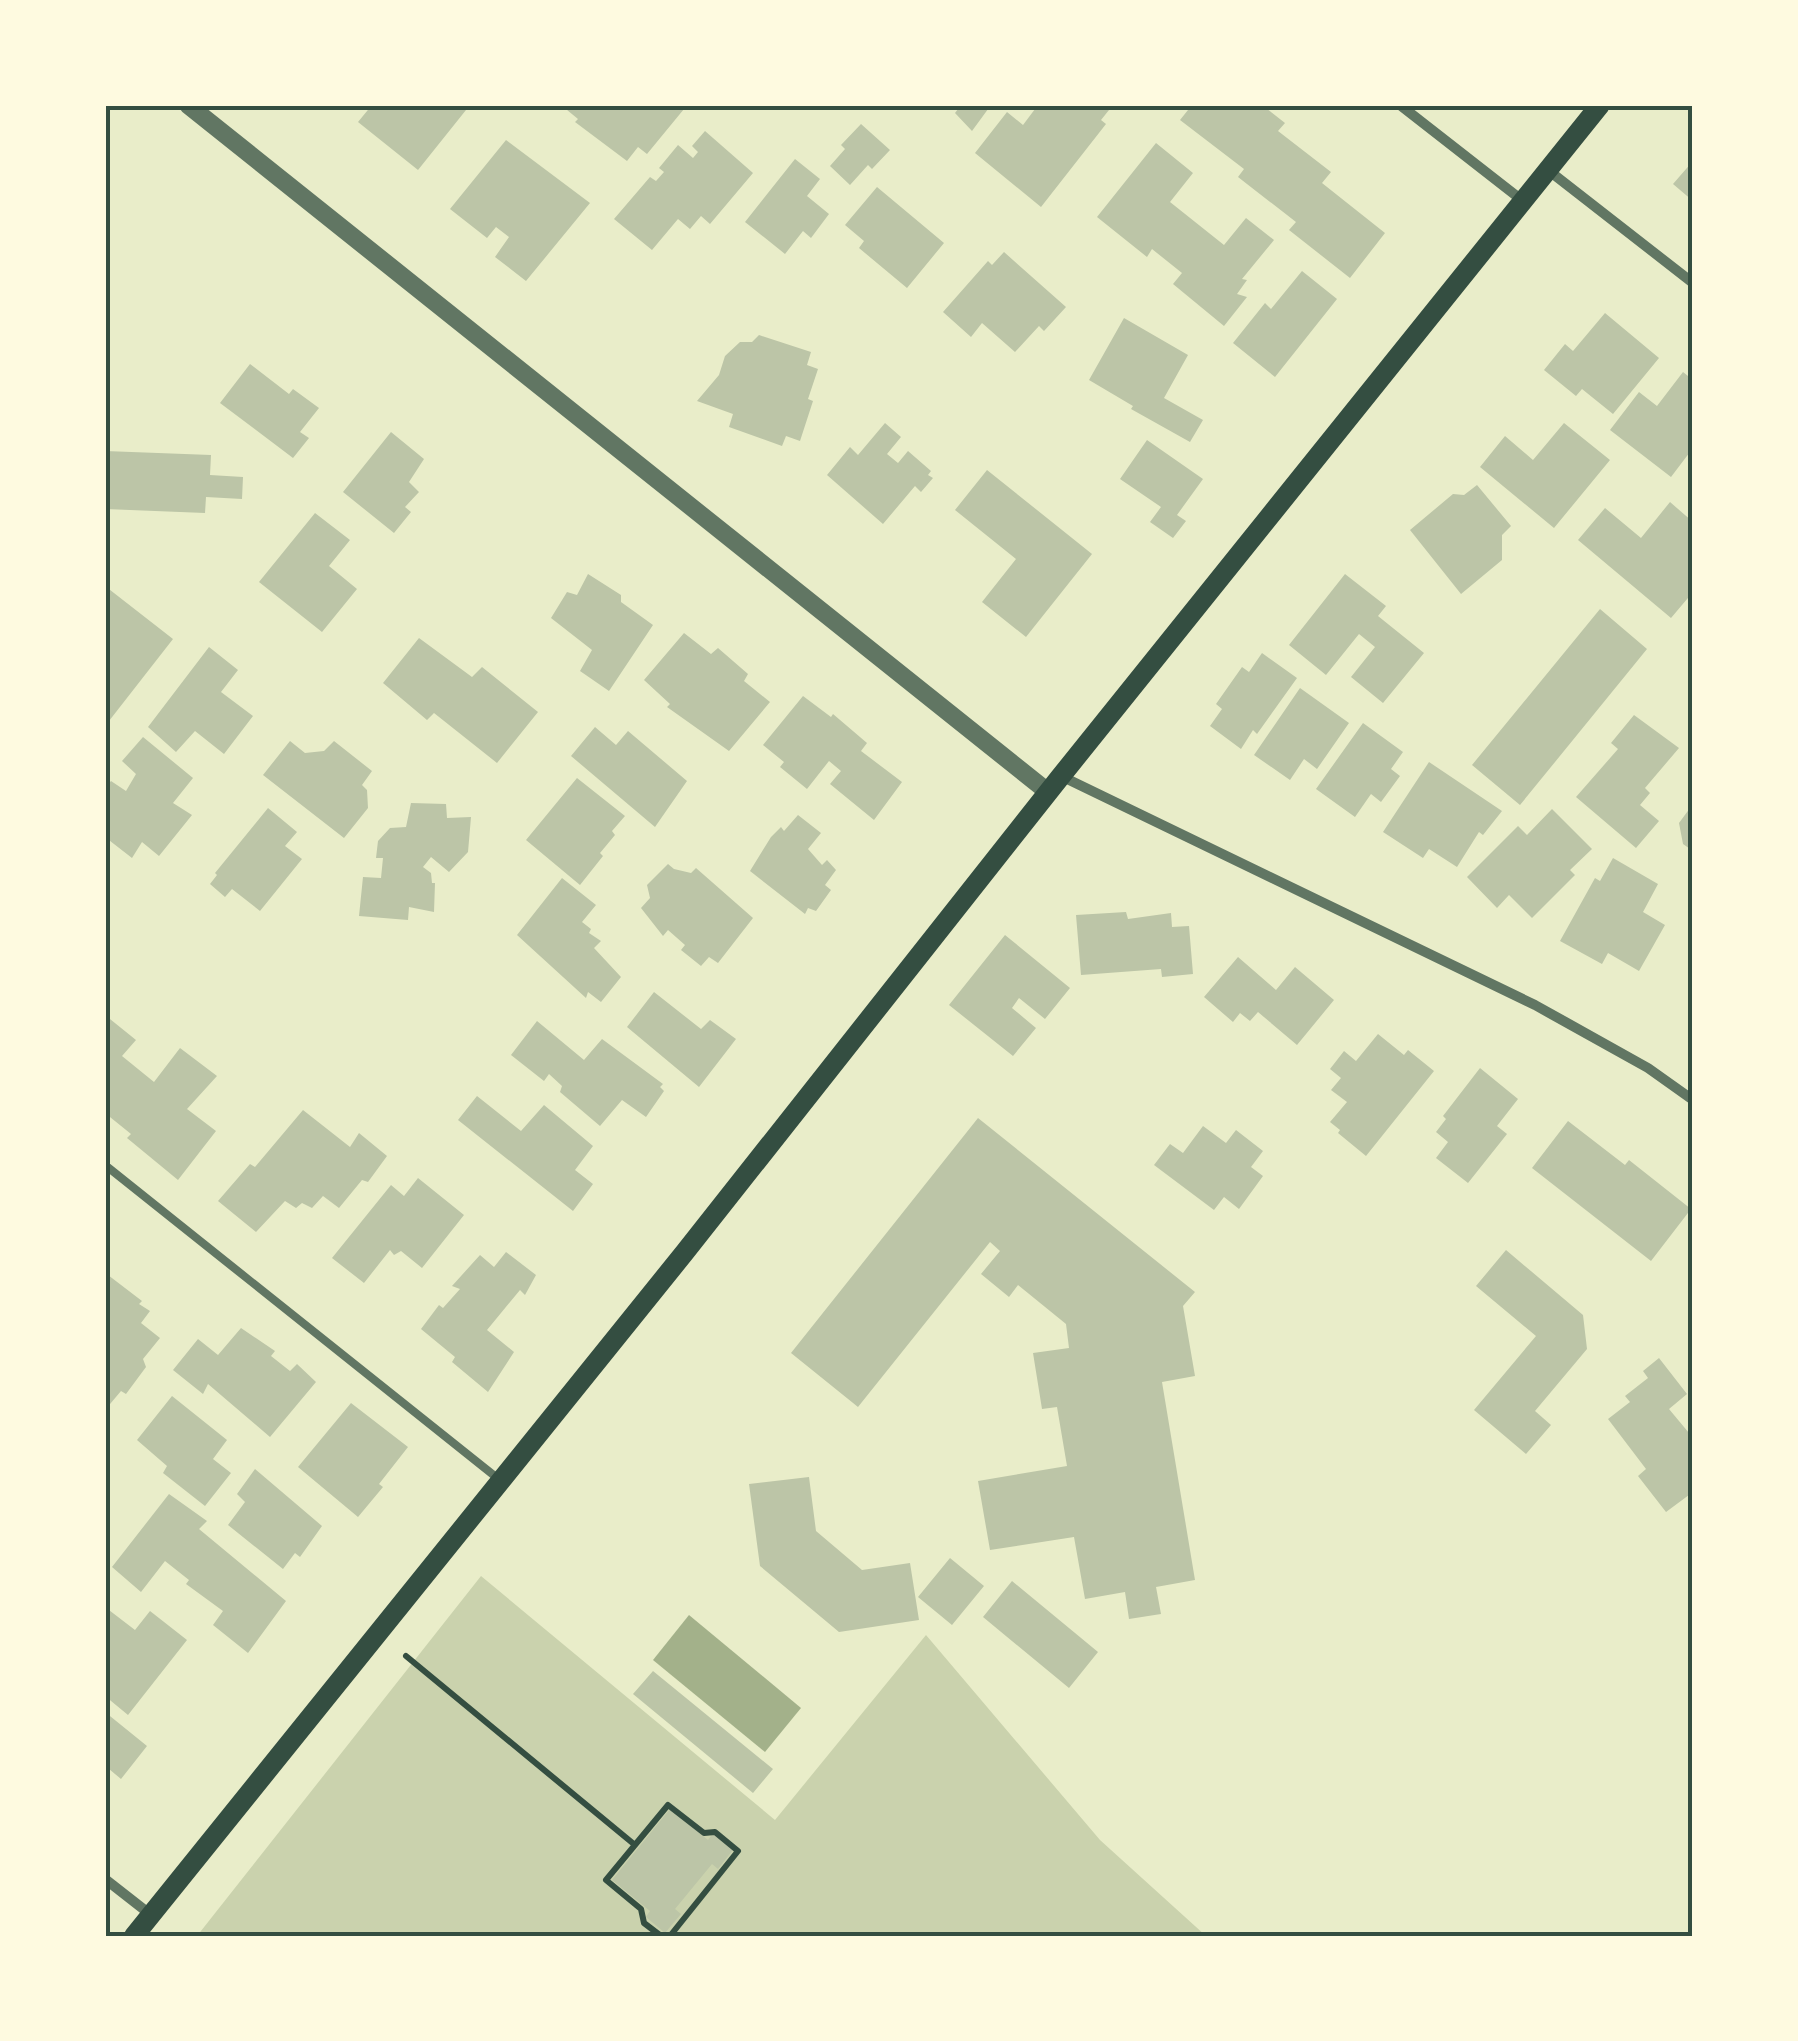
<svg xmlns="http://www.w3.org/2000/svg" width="1798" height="2041" viewBox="0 0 1798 2041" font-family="'Golos Text',sans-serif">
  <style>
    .green { fill: #cad2ad }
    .water { fill: #a3b18a }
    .building { fill: #bcc5a7 }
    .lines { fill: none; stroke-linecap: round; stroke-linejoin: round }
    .path { stroke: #344e41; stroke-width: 6 }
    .service { stroke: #617663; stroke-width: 8 }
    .minor { stroke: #617663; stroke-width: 10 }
    .tertiary { stroke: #617663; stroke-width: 18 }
    .secondary { stroke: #344e41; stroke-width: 20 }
    .neatline { fill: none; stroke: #344e41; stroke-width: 4 }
  </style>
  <rect width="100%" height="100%" fill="#e9edc9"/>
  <path class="green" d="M481,1576L775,1820L926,1635L1100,1840L1206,1936H197Z"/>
  <path class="water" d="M689,1615L801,1708L765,1752L653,1660Z"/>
  <path class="building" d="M372,105H460L466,110L418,170L358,122Z
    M561,105H679L684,109L647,154L638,147L627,161L575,122L578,119Z
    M961,105H991L972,131L955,113Z
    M1038,105H1113L1101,120L1106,124L1041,207L975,153L1007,112L1023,125Z
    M1192,105H1262L1285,123L1278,131L1331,172L1322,183L1385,233L1350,278L1289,230L1296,222L1238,177L1244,169L1180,120Z
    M861,124L890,150L872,169L868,165L850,185L830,166L845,149L841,145Z
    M705,131L753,173L710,224L701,216L690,229L678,219L652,250L614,219L650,177L656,181L664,172L659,168L678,145L693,158L698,152L692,146Z
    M506,140L590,203L526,281L495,257L509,237L496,227L487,238L450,209Z
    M1156,143L1193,173L1170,202L1224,245L1246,218L1274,240L1242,279L1247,280L1237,294L1247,297L1224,326L1173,284L1182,273L1152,249L1147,257L1097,217Z
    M795,159L820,179L807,196L829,214L811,238L803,231L785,254L745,222Z
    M1693,161V201L1673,184Z
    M877,187L944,243L907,288L859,248L864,241L845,225Z
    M1004,252L1066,307L1044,331L1039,326L1015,352L982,323L971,337L943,312L988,261L992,265Z
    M1302,271L1337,299L1275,377L1233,343L1265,303L1271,309Z
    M1605,313L1659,358L1613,414L1582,389L1576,396L1544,370L1565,344L1573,351Z
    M1124,318L1188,355L1164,398L1203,420L1190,442L1131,409L1133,406L1089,380Z
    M759,335L811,352L807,365L818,369L808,399L813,401L800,441L786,436L782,446L729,427L733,414L697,401L719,375L725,356L740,342H752Z
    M250,364L289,394L293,389L319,408L300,432L309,438L293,458L220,403Z
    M1683,372L1693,380V448L1671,477L1610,430L1639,392L1657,406Z
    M885,423L901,437L887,454L898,463L908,451L931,471L928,475L933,478L921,492L915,486L883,524L827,475L850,447L858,455Z
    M1564,423L1610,460L1554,528L1480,467L1505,436L1533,460Z
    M391,432L424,459L409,482L419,492L405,507L411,512L394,533L343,492Z
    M1147,440L1203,479L1177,515L1186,521L1173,538L1150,522L1161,507L1120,479Z
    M105,451L211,455L210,475L243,477L242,499L206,497L205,513L105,509Z
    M987,470L1092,554L1026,637L982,602L1016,559L955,510Z
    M1477,485L1511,526L1502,535V560L1461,594L1410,530L1453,494L1464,495Z
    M1670,502L1693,522V592L1671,618L1578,540L1605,508L1641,538Z
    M315,513L350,540L329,566L357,589L322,632L259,582Z
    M588,574L621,595V602L653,625L609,691L580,671L592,650L551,618L567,592L577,595Z
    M1345,574L1386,606L1378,616L1424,653L1383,703L1351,677L1375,647L1359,634L1326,675L1289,645Z
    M105,586L173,639L109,721L105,718Z
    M1600,609L1647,649L1520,805L1472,765Z
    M684,633L711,654L718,648L748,674L744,681L770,702L729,751L667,707L670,704L644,680Z
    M419,638L472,677L482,667L538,712L497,763L434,713L427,720L383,683Z
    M209,647L238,670L221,692L253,716L224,754L195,731L176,752L148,727Z
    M1262,653L1297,678L1257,734L1253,730L1241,749L1210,726L1222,709L1216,704L1242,667L1249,672Z
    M1300,688L1349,723L1317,769L1304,759L1290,780L1254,755Z
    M803,696L831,717L833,714L867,743L861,751L902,782L874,820L830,784L841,771L829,761L807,789L780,767L784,762L763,745Z
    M1634,715L1679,748L1645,788L1650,793L1640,805L1659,821L1636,848L1576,797L1618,749L1611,743Z
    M1363,723L1403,752L1391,769L1400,776L1381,802L1371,794L1355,817L1316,789Z
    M595,727L616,745L628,731L687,781L655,827L571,756Z
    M143,737L193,778L173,803L192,815L159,856L142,842L132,858L105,837V788L111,781L126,791L136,774L122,761Z
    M290,741L305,753L324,751L334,741L372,771L362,785L367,790L368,808L344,838L263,775Z
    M1429,762L1502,811L1483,835L1479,832L1457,867L1429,849L1423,858L1383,832Z
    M577,778L625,816L612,831L615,835L600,853L603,856L580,885L526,840Z
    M411,803L446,804L447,818L471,817L468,852L449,872L431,857L423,867L431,873L432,883H435L434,912L409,907L408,920L359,916L363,877L381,878L383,858H376L378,841L390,828L406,827Z
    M1693,804V851L1683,844L1679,823Z
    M268,808L297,832L285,846L302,859L260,911L232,889L225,897L210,884L217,875L215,873Z
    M1552,809L1592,849L1570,870L1575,875L1532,918L1509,895L1497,908L1467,877L1518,826L1527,835Z
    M798,815L821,833L808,849L822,865L827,860L836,870L825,885L831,890L816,911L808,908L805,914L750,871L771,837L781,827L784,831Z
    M1613,858L1658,884L1643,912L1665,925L1639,971L1608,953L1602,964L1560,941L1595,878L1600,881Z
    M668,864L674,869L691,873L696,868L753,918L718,963L709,957L701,966L681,950L685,945L668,930L663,936L641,908L650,898L647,885Z
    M562,878L596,905L582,922L591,929L589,933L601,941L594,948L621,977L601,1002L588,992L586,998L517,935Z
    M1126,912L1128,919L1171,913L1172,927L1189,926L1193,974L1162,977L1161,969L1081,975L1076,915Z
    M1005,935L1070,988L1045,1019L1019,998L1012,1008L1036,1028L1013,1056L949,1005Z
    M1238,957L1276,990L1295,967L1334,1000L1297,1045L1258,1012L1250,1021L1240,1013L1233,1022L1204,997Z
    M654,992L701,1029L710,1020L736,1039L699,1087L627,1027Z
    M105,1015L136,1040L122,1056L154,1082L180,1048L217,1076L187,1109L216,1131L178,1180L127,1138L131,1134L105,1113Z
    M537,1021L584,1060L602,1039L663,1084L660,1087L664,1091L646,1117L622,1100L600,1126L560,1092L562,1086L549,1074L544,1081L511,1055Z
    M1378,1034L1404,1055L1408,1050L1434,1071L1366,1156L1338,1133L1340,1130L1330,1122L1347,1102L1331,1090L1341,1078L1330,1069L1344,1051L1356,1061Z
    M1480,1068L1518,1099L1497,1126L1507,1134L1468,1183L1436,1158L1448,1142L1436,1132L1446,1119L1443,1116Z
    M477,1096L521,1131L544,1105L593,1146L575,1170L593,1184L573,1211L458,1120Z
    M303,1110L350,1147L359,1133L387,1156L368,1182L362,1180L339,1208L323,1196L312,1208L302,1203L296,1208L285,1201L256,1232L218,1201L250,1164L255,1167Z
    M978,1118L1195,1292L1183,1306L1195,1376L1162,1382L1195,1580L1156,1587L1161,1614L1129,1619L1125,1592L1085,1599L1074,1537L990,1550L978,1481L1067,1466L1057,1407L1042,1409L1033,1353L1069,1348L1066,1324L1018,1285L1009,1297L981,1274L1000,1251L990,1242L858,1407L791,1353Z
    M1568,1121L1625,1165L1629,1160L1691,1209L1651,1261L1532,1168Z
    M1203,1126L1226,1143L1236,1130L1263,1151L1251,1167L1263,1176L1239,1209L1224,1197L1214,1210L1154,1165L1170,1144L1183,1153Z
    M418,1178L464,1215L422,1268L401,1251L394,1255L390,1250L364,1283L332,1258L391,1185L404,1196Z
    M1506,1250L1583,1315L1587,1349L1535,1411L1551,1425L1526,1454L1474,1410L1536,1336L1476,1286Z
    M506,1252L536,1275L525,1295L520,1290L487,1330L514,1352L488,1392L452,1362L455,1357L421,1329L439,1305L443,1308L460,1289L452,1286L480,1255L494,1267Z
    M108,1275L142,1301L139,1304L150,1311L141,1323L160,1338L143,1359L146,1367L126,1394L121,1391L105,1410V1278Z
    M241,1328L275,1351L271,1356L290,1371L297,1364L316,1382L270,1437L208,1384L203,1394L173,1370L198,1339L218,1355Z
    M1659,1358L1687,1394L1669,1409L1689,1433L1693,1430V1492L1666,1512L1638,1476L1646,1469L1608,1419L1630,1402L1625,1396L1648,1378L1643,1371Z
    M172,1396L227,1440L213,1459L231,1473L205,1506L163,1473L167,1466L137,1440Z
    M351,1403L408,1447L379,1484L383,1487L358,1517L298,1467Z
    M255,1469L322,1526L300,1557L295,1553L283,1569L228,1525L245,1502L237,1494Z
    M809,1477L816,1531L862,1570L910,1563L919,1620L839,1632L760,1566L749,1484Z
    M169,1494L207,1521L199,1529L286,1601L248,1653L213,1625L223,1611L186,1584L189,1580L165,1561L141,1592L112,1567Z
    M950,1558L984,1586L952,1625L918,1597Z
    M1012,1581L1098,1652L1069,1688L983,1617Z
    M105,1607L135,1630L150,1611L187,1640L128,1715L105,1696Z
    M653,1671L773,1769L753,1793L633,1694Z
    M105,1712L147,1746L121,1779L109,1769L105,1774Z
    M670,1809L708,1840L713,1833L733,1850L718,1869L712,1864L675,1909L681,1914L665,1933L646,1917L650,1911L612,1880Z"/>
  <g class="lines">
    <path class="path" d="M406,1656L635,1845
      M661,1936L644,1923L641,1909L606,1880L668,1805L704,1833L715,1832L738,1851L670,1936"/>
    <path class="service" d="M105,1165L501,1481"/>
    <path class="minor" d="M1400,105L1523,201
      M1548,170L1693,283
      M1061,776L1535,1005L1648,1068L1693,1100
      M105,1879L151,1915"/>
    <path class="tertiary" d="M188,105L1048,792"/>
    <path class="secondary" d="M134,1936L685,1252L1061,776L1600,105"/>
  </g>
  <rect width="1798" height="2041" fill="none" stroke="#fefae0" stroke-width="215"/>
  <rect x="108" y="108" width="1582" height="1826" class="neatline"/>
</svg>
